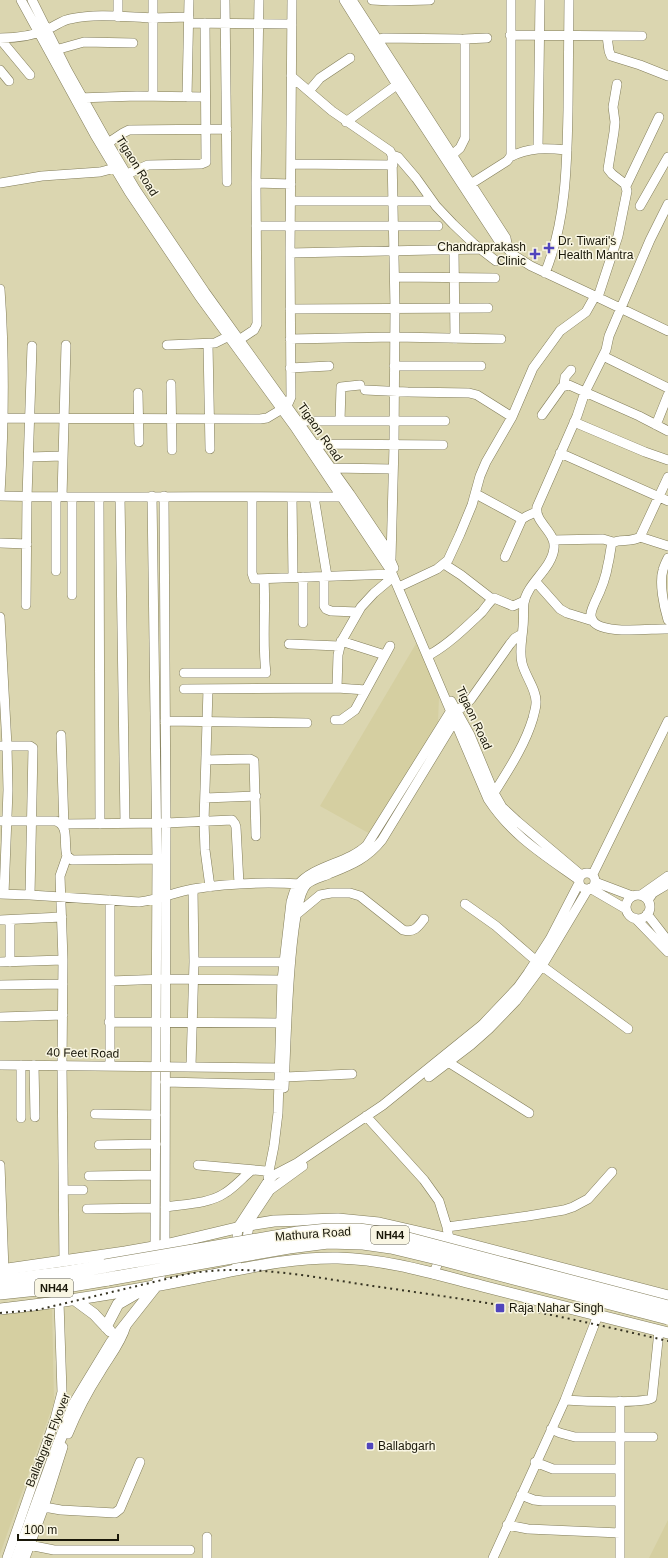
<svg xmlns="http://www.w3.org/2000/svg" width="668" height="1558" viewBox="0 0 668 1558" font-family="Arial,sans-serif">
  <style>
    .built { fill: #d5cfa1 }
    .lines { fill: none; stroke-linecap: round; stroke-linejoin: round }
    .minor-casing { stroke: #827d5a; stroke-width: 10 }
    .major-casing { stroke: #827d5a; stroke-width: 12 }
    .highway-casing { stroke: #827d5a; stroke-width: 14 }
    .minor { stroke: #fff; stroke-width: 9 }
    .major { stroke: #fff; stroke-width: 11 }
    .highway { stroke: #fff; stroke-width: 13 }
    .rail { stroke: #363322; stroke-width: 2; stroke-dasharray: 2 4; stroke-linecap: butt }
    .highway-bridge-casing { stroke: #827d5a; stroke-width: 14; stroke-linecap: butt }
    .highway-bridge { stroke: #fff; stroke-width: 13 }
    .poi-dot { fill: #5045bc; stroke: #f9f6e3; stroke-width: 1.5 }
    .labels { text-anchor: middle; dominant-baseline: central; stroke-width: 3; stroke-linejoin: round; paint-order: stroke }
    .shield { fill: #f9f6e3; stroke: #5c5a4a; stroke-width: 1 }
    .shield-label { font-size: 11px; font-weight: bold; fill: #191709 }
    .street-label { font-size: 12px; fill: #191709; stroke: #f9f6e3 }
    .poi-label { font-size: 12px; fill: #191709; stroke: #f9f6e3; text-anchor: start }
  </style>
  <rect width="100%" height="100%" fill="#dbd6b0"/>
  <path class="built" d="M417,642L433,672L439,698L438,722L372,835L320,806Z
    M52,1306L54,1402L0,1554V1310Z
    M668,1520V1558H649Z"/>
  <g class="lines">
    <defs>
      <path id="minor" d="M21,0L96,137L129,192L199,296L294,426L391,571L488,799C512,836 544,855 579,880
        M32,0L67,70L108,143L136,190L205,292L350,494L383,543L394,568
        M118,0V17
        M225,0L227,182
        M344,0L397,85L499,241L515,256L531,266L595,296L668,331
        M352,0L506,238L508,249
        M372,0L391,1L430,0
        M189,23L292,24
        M510,35L642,36
        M607,36L609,51L611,56L640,65L668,76
        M0,38C17,38 33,36 48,29C56,26 62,20 70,19C97,13 126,17 153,18V0
        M0,39L30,75
        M464,39L487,38
        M373,41L383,38L461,39L465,41V138L460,148L452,155
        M52,51L84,42L133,43
        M0,70L9,81
        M291,76L332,111L390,151L392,155L395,308L394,445L391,559
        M309,91L320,78L350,58
        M153,96V18L189,17
        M187,97L189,0
        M78,98L137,96L205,97
        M346,122L402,81
        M108,143L123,133L129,130L227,129
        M538,148L540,0
        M392,155L398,157L416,178L436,206L453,224L474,244L496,261
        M510,157C529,147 546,148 567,150
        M291,164L393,165
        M127,174L148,165L201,164L206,162L205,23
        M0,183L42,176L100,172L119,167
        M256,183L291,184
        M626,186L659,117
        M466,187L507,161L511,156V0
        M291,201H432
        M640,206L668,157
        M256,226H438
        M454,250L455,339
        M290,253L480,249
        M545,273C566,222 567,165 568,110C568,74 569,37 569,0
        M395,277L495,278
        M0,289C5,358 4,426 0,494
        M598,297L618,236L627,191L625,184L612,174L608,169L614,132L615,122L613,107L617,84
        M290,309L488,308
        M290,339L394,337L501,339
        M236,342L254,330L257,324L256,183L259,0
        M208,344L210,449
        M167,345L215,343L229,336
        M603,356L668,388
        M394,366H481
        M290,368L329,366
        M171,384L172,450
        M564,385L565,377L571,370
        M365,390L408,392L469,393L477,395L512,417
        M138,393L139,442
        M542,415L562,387L569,385L639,416L668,431
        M0,418L260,419L267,418L287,406L291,397L290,253L292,0
        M298,421H445
        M340,421L341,387L360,385
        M574,422L645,452L668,460
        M656,425L668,395
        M314,444L443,445
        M560,453L668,501
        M29,457L63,456
        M331,468L393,469
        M668,477L640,537C631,543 620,538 612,543C610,550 610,557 608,564C606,577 601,590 595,602C593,607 589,614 592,619C598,636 653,628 668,629
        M476,494L522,519
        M0,496C114,498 228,496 342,497L346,496
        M152,496L157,860L155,1246
        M164,496L166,823L165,1245
        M62,497L66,345
        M72,497V595
        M99,497L100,824
        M120,497L125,823
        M252,497V573L254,579L392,574
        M292,497L293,577
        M314,497L327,576
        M640,537L668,546
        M553,540L603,539L613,542
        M0,543L27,544
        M505,557L522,519L527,516L536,512
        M668,558C666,562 664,566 663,570C659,583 664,607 668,620
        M444,564L461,575L492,599
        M56,571V497
        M324,576V606L326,609L331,611L358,612
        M303,577V623
        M536,582L560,609L567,613L593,621
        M403,585L437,569L448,560L460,534L472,505L480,476L486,462L512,417L533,368L560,331L586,312L595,296
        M26,605L27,497L32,346
        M0,617L7,746L8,790L4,894
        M341,641L385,655
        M289,644L339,646
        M431,654C450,643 466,627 482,612C486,607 489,602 494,598L513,606L524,601
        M184,673H266C262,642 266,611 264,579
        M337,688L338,655L341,642L361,607L374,593L393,577
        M184,689L337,688L366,690
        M208,689L204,822L205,850L210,887
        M451,701L470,735L494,793L502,807L517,821L581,875
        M456,710L463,707L471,699L510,644L515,638L522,634
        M335,720H341L355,710L390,646
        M165,721L307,723
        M61,735L64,827
        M0,746H30L33,748L30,895
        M206,760L250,759L254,761L256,836
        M494,793C509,769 525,745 533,718C534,713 536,708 536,703C537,690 525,676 522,663C519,651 522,640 523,627C524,619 523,611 524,603C527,583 552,569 554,548C556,532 534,522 537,507L577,416L585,392L606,350L609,336L650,240L668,204
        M205,798L256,796
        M0,821H56C70,826 63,844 67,856L72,860L163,859
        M64,824L166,823L232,820L235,824L236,827L239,884
        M579 881a8 8 0 1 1 16 0a8 8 0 1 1-16 0Z
        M593,874L668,721
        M595,882L632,896
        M590,888L626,909
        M0,894L30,895L139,902C158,900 175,892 193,889C229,883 265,882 301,884
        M641,895L668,876
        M626 907a12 12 0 1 1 24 0a12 12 0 1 1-24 0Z
        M110,900V1066
        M648,900L653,893L668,884
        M465,904L496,926L542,966L628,1029
        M297,914L320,895L331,893H350L360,896L403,930C414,933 418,927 424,919
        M647,914L668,941
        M635,918L668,952
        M0,920L62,917
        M0,962L63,960
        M10,962V920
        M194,962H284
        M110,981L166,979L282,980
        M0,985L63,984
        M0,1017L63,1015
        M109,1022L280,1023
        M448,1062L529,1113
        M0,1065L285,1068
        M21,1065V1118
        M34,1065L35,1117
        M191,1066L194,962L193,889
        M285,1077L352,1074
        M429,1077L471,1045L489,1029L516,1001L542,966L588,889
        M165,1082L283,1085
        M284,1088C286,1055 288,902 307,884C313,879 322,877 329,874C351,865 367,859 382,840L457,717
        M95,1114L156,1115
        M366,1116L424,1180L439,1201L447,1227L449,1239L433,1274
        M99,1145L156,1144
        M0,1165L4,1270
        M198,1165L266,1171
        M89,1176L155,1175
        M64,1190H83
        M270,1190L268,1176L274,1146L278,1113L282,980L291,902C293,896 294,889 298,885C312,866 349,863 367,845L452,709
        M165,1207C184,1204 209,1204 225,1193C235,1187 243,1177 252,1170
        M87,1209L155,1208
        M447,1227L528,1216L564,1210L573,1207L588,1199L612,1172
        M246,1246L249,1225L252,1217L270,1190L303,1166
        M64,1262L62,1065L63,960L60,876L67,856
        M237,1270L236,1249L238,1227L268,1181L274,1175L297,1163L383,1105L482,1025L518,987L528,973L550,939L579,883
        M565,1400C580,1401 643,1404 652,1398L659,1331
        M551,1429L560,1433L575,1437H653
        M68,1434C77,1412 88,1391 101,1371C110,1356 121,1343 126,1326
        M535,1462L553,1469H620
        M521,1495L534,1500L543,1501H620
        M44,1507L61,1510L115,1513L120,1509L140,1462
        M507,1525L528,1529L620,1533
        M207,1537V1558
        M29,1545L54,1550H190
        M7,1558L55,1419L62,1392L59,1302
        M25,1558L44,1507L63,1447
        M493,1558L565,1400L598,1315
        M620,1558V1401"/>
      <path id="major" d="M0,1270L125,1252L165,1245L249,1225L274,1221L338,1219L379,1223L449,1239L668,1296
        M75,1300L94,1314L110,1331
        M0,1309C66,1302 131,1291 196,1278C243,1269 290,1257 338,1258C387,1259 435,1274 482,1286C544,1302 606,1317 668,1333
        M106,1327L118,1304L137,1293
        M17,1558L58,1445L74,1404L111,1343L156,1286L159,1278L162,1262"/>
      <path id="highway" d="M0,1281L65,1273L105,1266
        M0,1293L66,1286L108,1279"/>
    </defs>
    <use href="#minor" class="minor-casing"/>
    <use href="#major" class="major-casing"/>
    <use href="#highway" class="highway-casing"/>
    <use href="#minor" class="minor"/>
    <use href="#major" class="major"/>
    <use href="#highway" class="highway"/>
    <path class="rail" d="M0,1313L37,1310L187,1274C249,1263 312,1277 373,1286C415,1292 457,1298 499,1305C556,1315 612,1328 668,1341"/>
    <defs>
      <path id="highway-bridge" d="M105,1266L298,1233L328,1230H359L393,1235L668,1307
        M108,1279L289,1247L328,1242L363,1243L391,1247L441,1259L668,1318"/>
    </defs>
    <use href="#highway-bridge" class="highway-bridge-casing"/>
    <use href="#highway-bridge" class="highway-bridge"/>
  </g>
  <g class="poi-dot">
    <path d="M547 242h4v4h4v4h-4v4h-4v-4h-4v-4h4z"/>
    <path d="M533 248h4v4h4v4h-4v4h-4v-4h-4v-4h4z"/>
    <rect x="495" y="1303" width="10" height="10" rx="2"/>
    <rect x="366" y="1442" width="8" height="8" rx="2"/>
  </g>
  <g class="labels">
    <g class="shield">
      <rect x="371" y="1226" width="38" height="18" rx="3"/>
      <rect x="35" y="1279" width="38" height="18" rx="3"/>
    </g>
    <g class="shield-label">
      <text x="390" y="1235">NH44</text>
      <text x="54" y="1288">NH44</text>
    </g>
    <g class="street-label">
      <text transform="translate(137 166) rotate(58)">Tigaon Road</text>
      <text transform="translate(320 432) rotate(55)">Tigaon Road</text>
      <text transform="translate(474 718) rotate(65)">Tigaon Road</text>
      <text transform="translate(83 1053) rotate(1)">40 Feet Road</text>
      <text transform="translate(313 1234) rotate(-4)">Mathura Road</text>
      <text transform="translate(48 1440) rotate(-68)">Ballabgrah Flyover</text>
    </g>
    <g class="poi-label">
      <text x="558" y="241">Dr. Tiwari's<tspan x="558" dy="14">Health Mantra</tspan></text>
      <text x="526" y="247" text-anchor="end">Chandraprakash<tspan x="526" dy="14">Clinic</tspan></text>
      <text x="509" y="1308">Raja Nahar Singh</text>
      <text x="378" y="1446">Ballabgarh</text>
    </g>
  </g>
  <path d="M18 1534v6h100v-6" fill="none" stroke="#191709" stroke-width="2"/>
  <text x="24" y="1534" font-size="12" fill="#191709" stroke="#f9f6e3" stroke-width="3" paint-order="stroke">100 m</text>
</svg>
